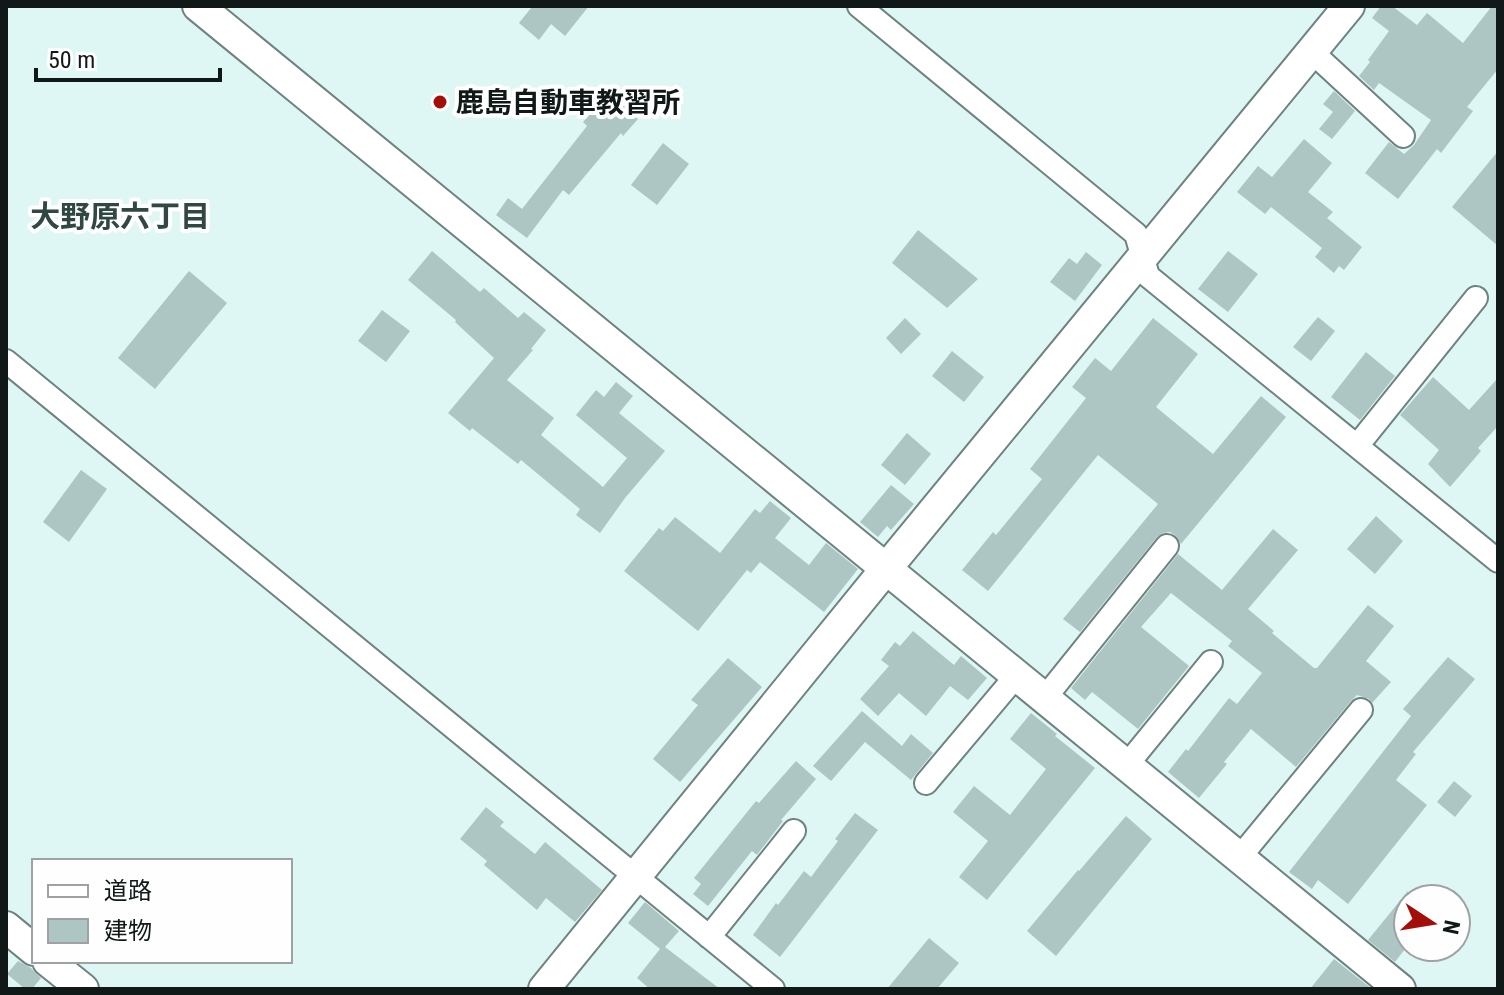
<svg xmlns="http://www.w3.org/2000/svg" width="1504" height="995" viewBox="0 0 1504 995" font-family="'Roboto Condensed','Noto Sans JP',sans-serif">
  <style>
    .building { fill: #aec6c3 }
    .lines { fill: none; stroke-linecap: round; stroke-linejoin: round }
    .street-casing { stroke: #6c8380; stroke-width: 26 }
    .secondary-casing { stroke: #6c8380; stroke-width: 34 }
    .street { stroke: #fff; stroke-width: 22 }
    .secondary { stroke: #fff; stroke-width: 30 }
    .poi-dot { fill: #a40e09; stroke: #fefefe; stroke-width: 3 }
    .labels { text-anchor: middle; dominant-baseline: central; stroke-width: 8; stroke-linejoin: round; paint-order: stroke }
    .poi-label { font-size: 28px; font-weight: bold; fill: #101918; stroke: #fefefe; text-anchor: start }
    .neighbourhood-label { font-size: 30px; font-weight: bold; fill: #314744; stroke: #fefefe }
  </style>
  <rect width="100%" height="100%" fill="#def7f4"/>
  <path class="building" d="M528,6H589L565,36L551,24L539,40L519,23L531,8Z
    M1381,6H1392L1417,25L1427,13L1463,43L1492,6H1498V69L1467,107L1473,111L1441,153L1437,149L1398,199L1365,173L1389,142L1404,154L1414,145L1431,120L1379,83L1374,90L1359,76L1370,62L1368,60L1389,31L1372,18Z
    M1334,91L1355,111L1332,139L1319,129L1333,112L1323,104Z
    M609,93L638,119L623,136L621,133L569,195L563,190L527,238L496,215L508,198L522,209L587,126L583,122Z
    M1304,139L1332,163L1308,192L1333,212L1327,218L1362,247L1344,270L1339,266L1334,273L1315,257L1322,248L1271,207L1265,214L1237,192L1258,166L1272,177Z
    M663,143L689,164L657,205L631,185Z
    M1498,151V246L1452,207Z
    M918,230L978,279L947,308L892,263Z
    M432,251L480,292L484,288L518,318L524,312L546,330L531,349L533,350L507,380L554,418L541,435L603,487L627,458L576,415L596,390L604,397L616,382L633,396L619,413L665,451L625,498L600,533L576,515L580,509L521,460L518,464L472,428L470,431L448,413L494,358L455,322L456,320L408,280Z
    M1228,251L1258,274L1228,312L1198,289Z
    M1086,252L1102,265L1075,301L1050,282L1069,258L1077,264Z
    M189,271L227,303L155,389L118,358Z
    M382,310L410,331L386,362L358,341Z
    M1318,317L1335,331L1311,361L1293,347Z
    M905,318L921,334L901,354L886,338Z
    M1153,318L1198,354L1156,407L1213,454L1261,396L1286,417L1181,544L1176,536L1170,532L1163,533L1157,537L1080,632L1063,619L1158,504L1098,455L988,591L962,570L993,532L996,535L1042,479L1030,469L1086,398L1072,387L1095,358L1111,371Z
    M952,351L984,377L964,402L932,376Z
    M1366,352L1395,376L1360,420L1331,397Z
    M1433,377L1469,410L1498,378V426L1478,448L1481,451L1450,487L1428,464L1439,450L1400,415Z
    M907,433L931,454L905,485L881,465Z
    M81,470L107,489L69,542L43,522Z
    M891,485L914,504L891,530L887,526L878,537L860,522Z
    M770,501L791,518L775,538L809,565L826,543L858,569L824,612L760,562L751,573L747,570L698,631L624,571L659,528L663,531L675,517L720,553L755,509L760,513Z
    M1376,516L1403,541L1375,574L1347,549Z
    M1273,529L1298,550L1248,609L1274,631L1272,633L1314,668H1317L1368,605L1394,626L1366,661L1391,682L1372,703L1369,699L1357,695L1351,701L1296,767L1251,729L1224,762L1227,764L1199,798L1168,772L1186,749L1188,751L1229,698L1237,704L1262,673L1228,646L1232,641L1171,593L1141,627L1189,666L1138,729L1092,692L1085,700L1071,688L1178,554L1222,590Z
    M913,631L954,665L961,656L987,678L968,700L950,686L926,716L899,693L878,716L860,699L889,666L881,660L895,642L900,646Z
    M1448,657L1475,679L1413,752L1416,754L1396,780L1427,805L1348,904L1318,880L1312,889L1289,872L1411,716L1403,709Z
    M728,658L762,687L680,782L653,759L698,705L691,700Z
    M862,711L902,746L911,734L933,753L911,780L865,742L831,781L813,766Z
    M1031,713L1057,734L1055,736L1095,768L987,900L959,877L988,841L953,812L974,786L1010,815L1046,769L1010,739Z
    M796,761L816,779L781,820L783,821L757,855L752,851L708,906L693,894L701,884L694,878L756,801L759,803Z
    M1454,781L1472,796L1455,817L1437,802Z
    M486,807L504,822L500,826L535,854L545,842L602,890L575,922L546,898L537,910L484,865L487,861L460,839Z
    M855,813L878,830L780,957L753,935L776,903L778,905L804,871L811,877L838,841L835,839Z
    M1126,816L1152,839L1056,956L1027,931L1078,870L1079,871Z
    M1408,891V945L1395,962L1368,940Z
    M645,902L679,931L665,947L720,989H650L637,978L660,949L628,923Z
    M929,938L959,963L937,989H887Z
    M1334,959L1372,989H1310Z
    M18,961L31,968L41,978L32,989H25L7,974Z"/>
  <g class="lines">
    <defs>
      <path id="street" d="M859,6L1136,234L1148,276L1498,561
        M1312,52L1403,136
        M6,361L773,989
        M1357,446L1476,298
        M1044,699L1167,546
        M1126,766L1211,662
        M926,783L1016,676
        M1239,858L1361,710
        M709,937L794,831"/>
      <path id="secondary" d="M198,6L1400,989
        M6,927L34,950
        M48,961L83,989
        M544,989L885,570L1349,6"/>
    </defs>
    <use href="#street" class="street-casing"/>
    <use href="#secondary" class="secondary-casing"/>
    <use href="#street" class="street"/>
    <use href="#secondary" class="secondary"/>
  </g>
  <circle class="poi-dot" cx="440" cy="102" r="8"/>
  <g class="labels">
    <g class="poi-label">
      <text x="456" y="102">鹿島自動車教習所</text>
    </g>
    <g class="neighbourhood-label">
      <text x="120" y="216">大野原六丁目</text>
    </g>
  </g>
  <rect width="1504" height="995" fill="none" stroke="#101918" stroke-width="16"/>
  <rect x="32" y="859" width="260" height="104" fill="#fefefe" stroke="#9fa2a2" stroke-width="2"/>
  <rect x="48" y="885" width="40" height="12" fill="#ffffff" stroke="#9fa2a2" stroke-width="2"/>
  <text x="104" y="899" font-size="24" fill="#101918">道路</text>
  <rect x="48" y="919" width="40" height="24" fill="#aec6c3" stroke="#9fa2a2" stroke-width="2"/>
  <text x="104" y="939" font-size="24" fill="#101918">建物</text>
  <g transform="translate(1432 923) rotate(102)"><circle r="38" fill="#fefefe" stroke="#9fa2a2" stroke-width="2"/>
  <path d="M0-6L14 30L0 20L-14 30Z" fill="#a40e09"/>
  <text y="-12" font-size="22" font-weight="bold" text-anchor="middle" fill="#101918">N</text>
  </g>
  <path d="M36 68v12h184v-12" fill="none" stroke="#101918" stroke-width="4"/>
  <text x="48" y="68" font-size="24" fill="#101918" stroke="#fefefe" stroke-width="6" paint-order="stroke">50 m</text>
</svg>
